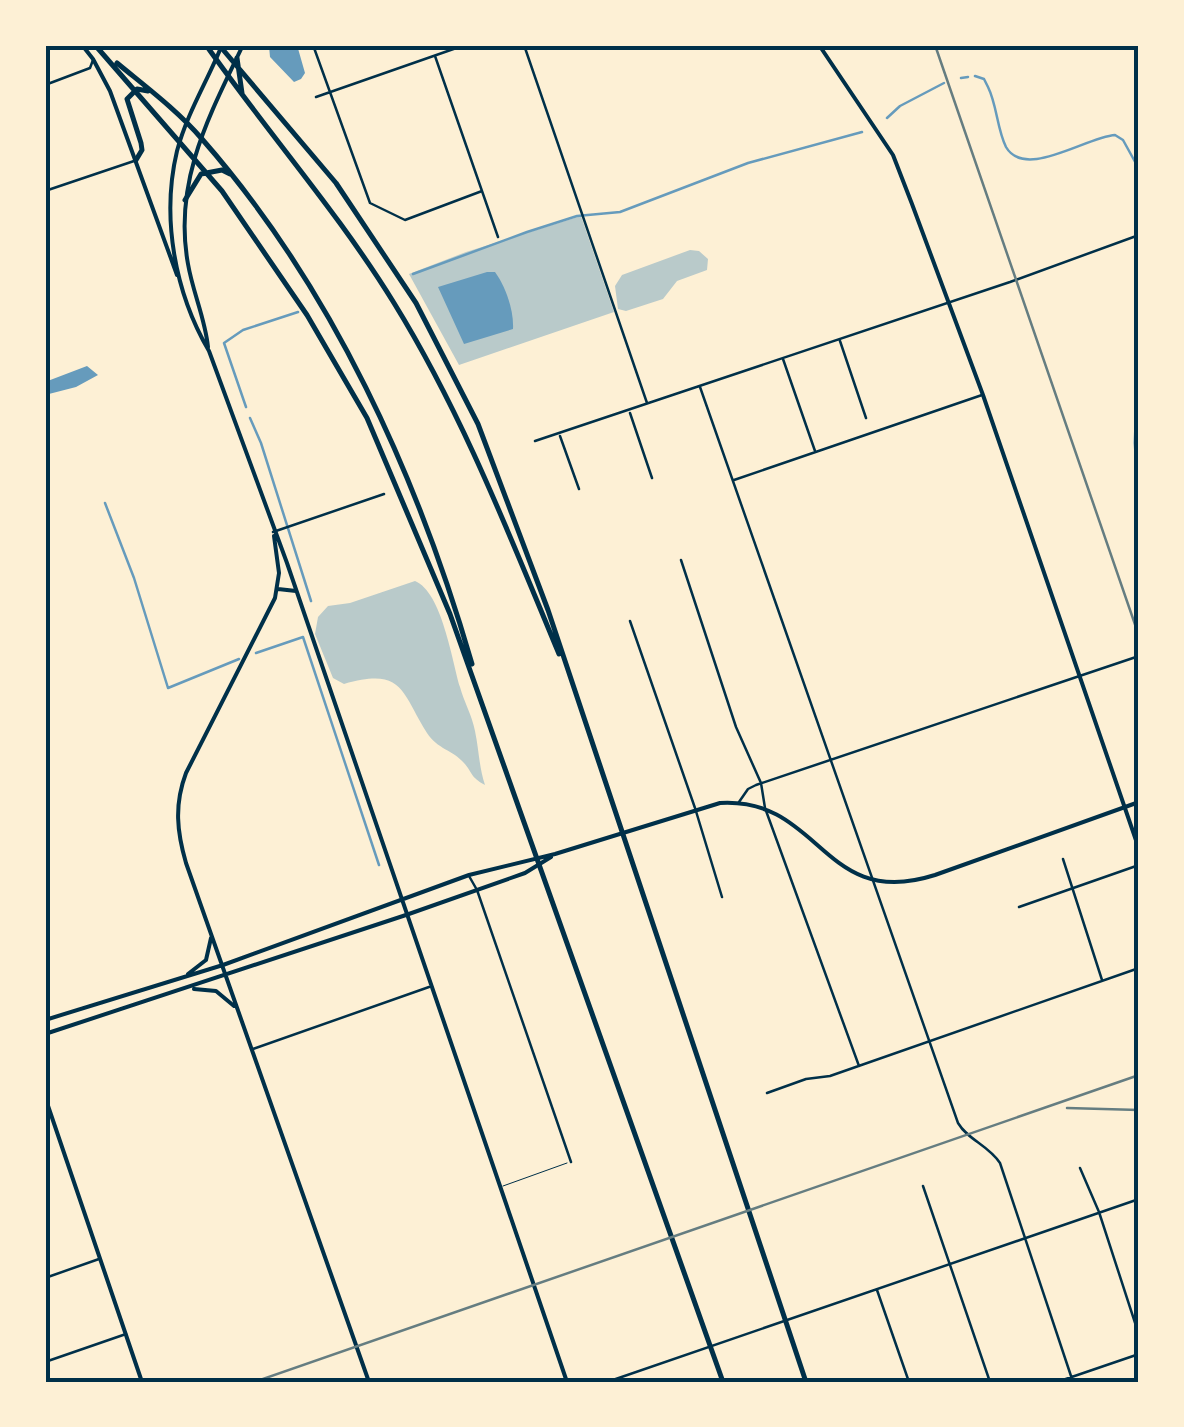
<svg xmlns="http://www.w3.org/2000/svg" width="1184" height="1427" viewBox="0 0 1184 1427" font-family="Ubuntu,sans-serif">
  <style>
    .green { fill: #b9caca }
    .water { fill: #669bbc }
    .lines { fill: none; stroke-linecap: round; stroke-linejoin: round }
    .stream { stroke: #669bbc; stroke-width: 2.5 }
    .service { stroke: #003049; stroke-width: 1 }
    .minor { stroke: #003049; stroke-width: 2.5 }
    .tertiary { stroke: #003049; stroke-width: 4 }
    .secondary { stroke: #003049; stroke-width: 4 }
    .motorway { stroke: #003049; stroke-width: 5 }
    .rail { stroke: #657d81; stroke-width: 2.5 }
    .neatline { fill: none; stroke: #003049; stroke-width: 4 }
  </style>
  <rect width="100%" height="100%" fill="#fdf0d5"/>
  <path class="green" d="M581,216L614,312L459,365L409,274L466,252Z
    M690,250L699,251L708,259L707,270L677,281L663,299L626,311L618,309L615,286L622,275Z
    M1139,373V483L1133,443Z
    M415,581C442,592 452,661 460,687C464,702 472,715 475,731C479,750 479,767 485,785C470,777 473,773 464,763C453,750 437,749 427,733C401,692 404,667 344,684L333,678L315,634L318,617L328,606L350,603Z"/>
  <path class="water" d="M297,45L305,73L301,79L294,82L270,57L269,46Z
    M487,272H495C506,287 514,311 513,329L464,344L438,287Z
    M87,366L98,375L76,387L45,395V382Z"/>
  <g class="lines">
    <path class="stream" d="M975,76L984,79L988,87C997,105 997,129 1006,147C1025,180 1086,137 1115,135L1123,140L1139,169
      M961,78L968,77
      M887,118L900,106L944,83
      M413,274L527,232L577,216L620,212L748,163L862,132
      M246,407L224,343L243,330L298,312
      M250,418L261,443L311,601
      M105,503L134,578L168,688L239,659
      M256,653L303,637L379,865"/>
    <path class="service" d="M503,1186L567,1163"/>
    <path class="minor" d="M313,45L370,203L405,220L482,191
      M524,45L647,403
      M435,56L498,237
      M45,85L90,68L93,60
      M316,97L465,45
      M45,191L134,161
      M840,341L866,418
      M783,359L815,451
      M700,387L958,1123C968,1140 988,1145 1000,1163L1073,1382
      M630,413L652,478
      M560,436L579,489
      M535,441L1010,282L1139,235
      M734,480L982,395
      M273,532L384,494
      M681,560L736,727L761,783L765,808L859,1066
      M630,621L695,808L722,897
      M739,802L748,789L756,785L1139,656
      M1063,859L1102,980
      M469,876L477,890L571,1162
      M1019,907L1139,865
      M253,1049L429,987
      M767,1093L806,1079L830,1076L1139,968
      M1080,1168L1099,1212L1139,1335
      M923,1186L990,1382
      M45,1278L99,1259
      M877,1290L909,1382
      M45,1362L126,1334
      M607,1382L1139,1199
      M1057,1382L1139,1354"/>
    <path class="tertiary" d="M819,45L893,155L912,204L983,395L1139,849
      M45,1097L142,1382"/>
    <path class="secondary" d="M82,45L93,59L110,91L177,275
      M222,45C208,80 187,113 177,151C161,218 175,293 209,351L287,563L567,1382
      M208,347C205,318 193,293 188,264C173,182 209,116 243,45
      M274,536L279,573L275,598L186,773C174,805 177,832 186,863L369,1382
      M278,589L296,591
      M188,974L206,960L211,938
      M194,989L216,991L234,1006
      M45,1020L223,965L469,875L555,854L720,803C822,797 822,911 935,875L1139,802
      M45,1034L406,915L525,873L551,857"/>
    <path class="motorway" d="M95,45L222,191L307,315L367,418L450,614L723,1382
      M206,45C267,132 338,212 394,303C462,413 509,534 559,654
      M219,45L336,183L416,303L478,424L548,610L806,1382
      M237,58L242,93
      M117,63C146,87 177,110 202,139C332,287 418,477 472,664
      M136,160L142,150L141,143L127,99L137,89L148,91
      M185,200L201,174L222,170L230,174"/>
    <path class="rail" d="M935,45L1139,636
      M1067,1108L1139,1110
      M254,1382L1139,1075"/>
  </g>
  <rect width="1184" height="1427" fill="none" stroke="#fdf0d5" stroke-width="95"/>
  <rect x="48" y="48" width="1088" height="1332" class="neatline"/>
</svg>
